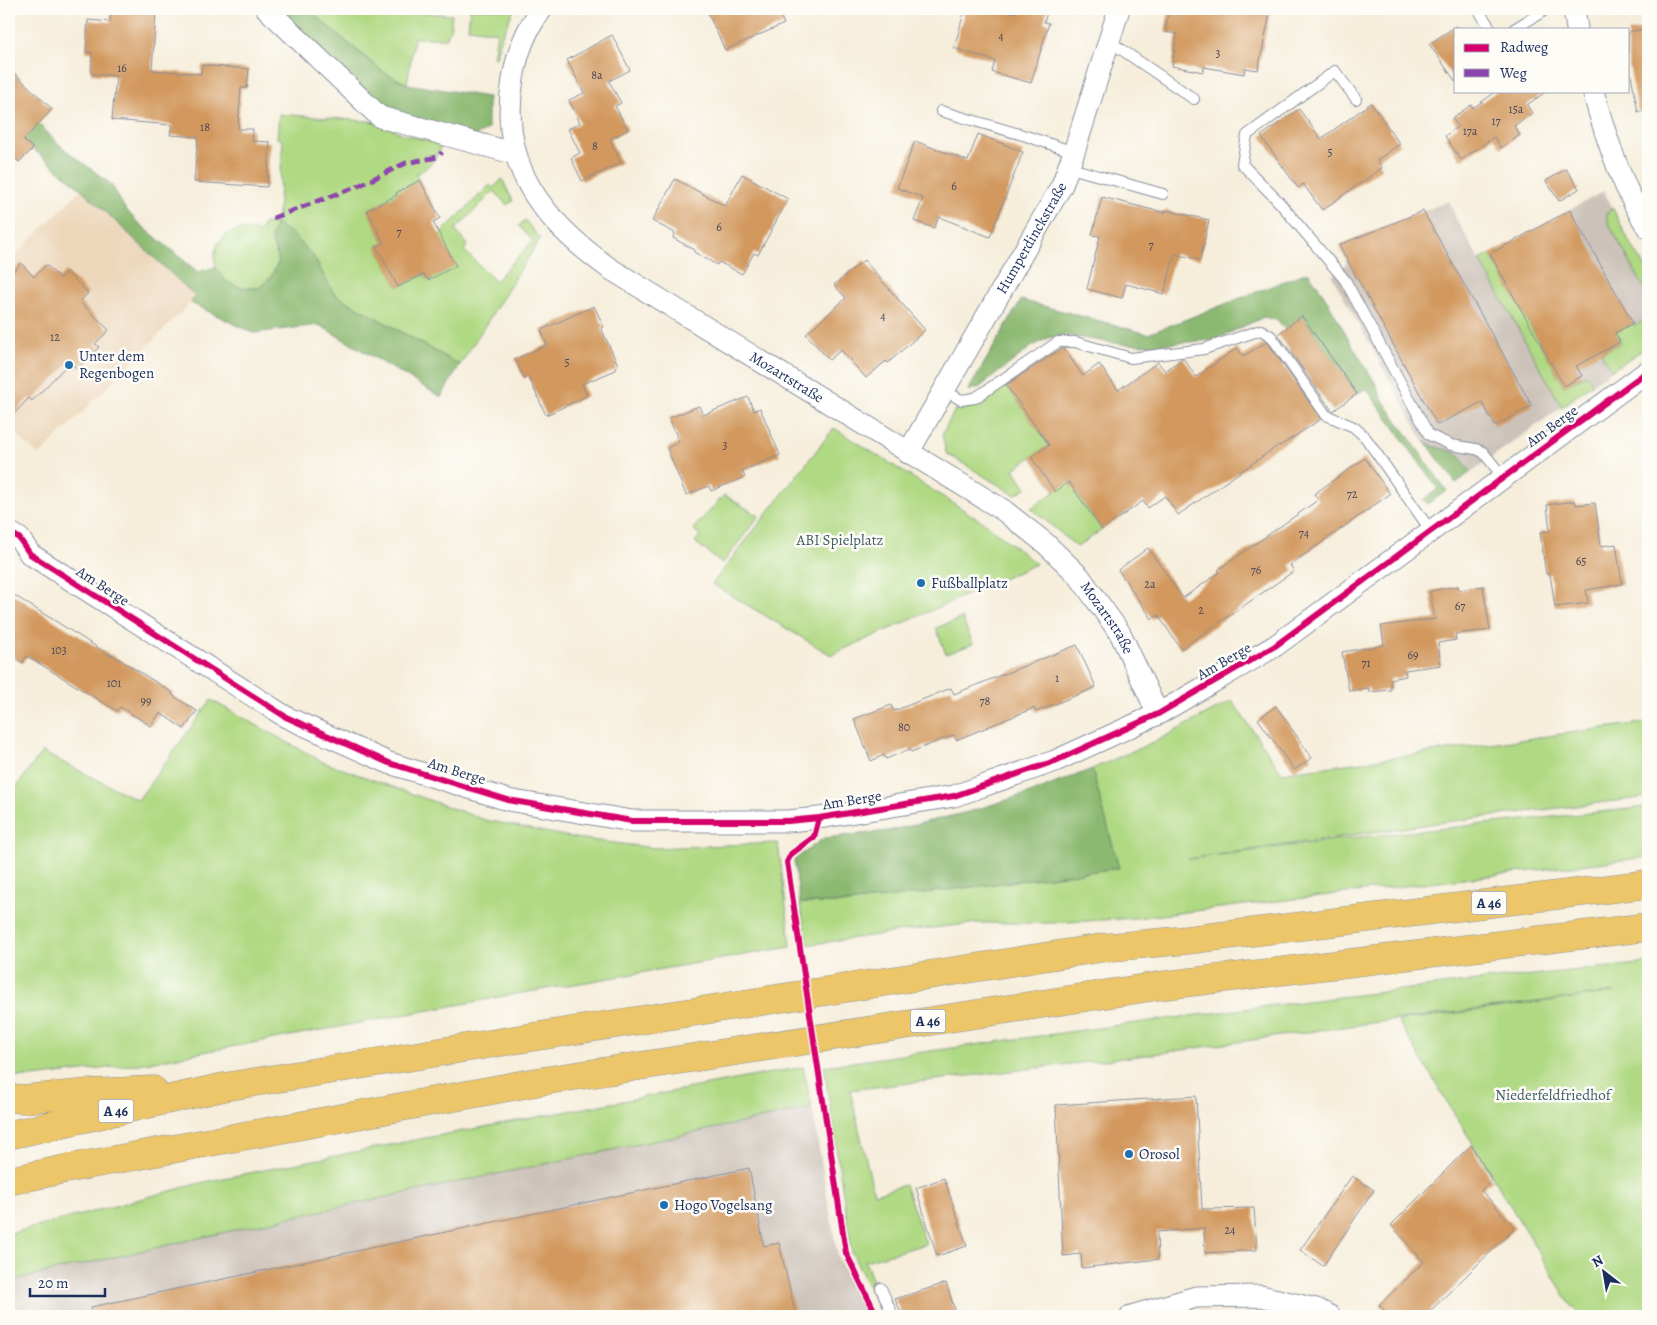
<svg xmlns="http://www.w3.org/2000/svg" width="1657" height="1325" viewBox="0 0 1657 1325" font-family="Alegreya,serif">
  <style>
    .built { fill: #edd7bb }
    .industrial { fill: #ccc2b9 }
    .green { fill: #b0d983; stroke: #668470 }
    .forest { fill: #8cb971; stroke: #547468 }
    .building { fill: #d2985d }
    .lines { fill: none; stroke-linecap: round; stroke-linejoin: round }
    .service-casing { stroke: #888e9c; stroke-width: 12 }
    .minor-casing { stroke: #888e9c; stroke-width: 23 }
    .motorway-casing { stroke: #888e9c; stroke-width: 29 }
    .service { stroke: #fff; stroke-width: 10 }
    .minor { stroke: #fff; stroke-width: 21 }
    .motorway { stroke: #ecc669; stroke-width: 28 }
    .quiet { stroke: #8e44ad; stroke-width: 5; stroke-dasharray: 10 5; stroke-linecap: butt }
    .cycleway-casing { stroke: #fdfcf7; stroke-width: 9 }
    .cycleway { stroke: #d6006c; stroke-width: 6 }
    .poi-dot { fill: #1f6fb2; stroke: #fdfcf7; stroke-width: 2 }
    .labels { text-anchor: middle; dominant-baseline: central; stroke-width: 5; stroke-linejoin: round; paint-order: stroke }
    .number-label { font-size: 12px; fill: #49495e }
    .shield { fill: #fdfcf7; stroke: #5f6c8c; stroke-width: 1 }
    .shield-label { font-size: 14px; font-weight: bold; fill: #1b2f5e }
    .street-label { font-size: 15px; fill: #1b2f5e; stroke: #fdfcf7 }
    .poi-label { font-size: 15px; fill: #1b2f5e; stroke: #fdfcf7; text-anchor: start }
    .park-label { font-size: 15px; fill: #405a67; stroke: #fdfcf7 }
  </style>
  <rect width="100%" height="100%" fill="#fdfcf7"/>
  <filter id="ink" filterUnits="userSpaceOnUse"><feTurbulence type="fractalNoise" baseFrequency=".02" numOctaves="2"/><feDisplacementMap in="SourceGraphic" scale="10" xChannelSelector="R" yChannelSelector="G"/><feConvolveMatrix kernelMatrix="1 2 1 2 8 2 1 2 1" color-interpolation-filters="sRGB"/></filter>
  <filter id="wash" filterUnits="userSpaceOnUse"><feTurbulence type="fractalNoise" baseFrequency=".0096" numOctaves="4" result="noise"/><feDisplacementMap in="SourceGraphic" scale="20" xChannelSelector="R" yChannelSelector="G"/><feGaussianBlur stdDeviation="1.12" result="paint"/><feColorMatrix in="noise" values="0 0 0 0 0 0 0 0 0 0 0 0 0 0 0 0 0 1.4 0 .05"/><feComposite in="paint" operator="in"/></filter>
  <g filter="url(#wash)">
    <rect width="100%" height="100%" fill="#f6eedb"/>
    <path class="built" d="M81,189L196,297L39,456L9,427V262Z"/>
    <path class="industrial" d="M1604,191L1612,207L1606,216L1609,224L1648,295V318L1635,326L1633,323L1620,342L1602,353L1612,370L1593,383L1586,375L1564,386L1490,254Z
      M1449,201L1457,220L1562,407L1471,472L1457,453L1433,446L1425,441L1420,435L1332,276L1347,263L1339,245Z
      M812,1108L838,1258L869,1316H9V1281L292,1217Z"/>
    <path class="green" d="M307,9H380L451,15L452,14L451,26L447,38H414L407,84L382,71Z
      M470,9H514L499,42L496,58L493,57L497,32L468,28Z
      M279,114L378,122L403,134L441,144C439,158 428,168 416,174L420,180L397,193V195L368,210L384,243L377,247L398,287L424,274L428,280L455,266L439,235L490,185L493,188L502,179L513,201L507,205L494,191L455,230L468,245L464,250L495,281L533,241L519,226L525,220L540,239L460,365L334,294L312,254L271,239L279,261L271,277L259,288C253,288 245,289 239,288C200,278 208,217 260,232L264,223H275L278,214L283,141L277,138Z
      M1612,207L1629,241L1648,271V295L1609,224L1606,216Z
      M1490,254L1564,386L1586,375L1593,383L1562,407L1480,260Z
      M1648,318V346L1612,370L1601,353L1620,343L1615,333L1633,323L1635,326Z
      M1006,385L1049,445L1014,469L1026,488L1015,495L946,453L942,434L955,410L973,407Z
      M834,428L986,524L1036,564L831,655L712,584Z
      M1069,482L1102,530L1077,547L1031,508Z
      M724,495L759,516L722,564L695,542L700,535L693,529Z
      M962,618L973,644L946,654L936,628Z
      M211,700L323,762L485,820L575,838L654,848L778,843L791,947L505,996L139,1064L33,1077H9V797L42,752L138,800Z
      M1232,701L1282,773L1648,722V797L1444,822L1188,859L1341,839L1648,807V857L1136,918L1052,923H979L904,931L807,945L800,903H847L1118,868L1092,769L1158,740Z
      M1648,963V1316H1582L1570,1304L1398,1021L1615,992L1364,1024L1147,1055L850,1090L874,1194L905,1185L926,1244L865,1261L887,1316H883L852,1253L824,1066C1098,1027 1373,990 1648,963Z
      M803,1067L812,1108L292,1217L9,1281V1234L204,1182L415,1140Z"/>
    <path class="forest" d="M275,9H307L382,71L407,84L488,97V129L474,137L386,112Z
      M9,94L63,148L111,184L124,207L136,221L198,272L215,267C228,287 236,288 259,288L271,277L279,261L271,239L275,224L290,232L312,254L334,294L460,365L441,397L319,325L253,333L191,303L195,296L81,189L33,149L9,125Z
      M1308,272C1325,294 1338,320 1352,345C1363,364 1376,381 1384,402L1447,491L1427,504L1423,500L1438,489L1366,388L1357,394L1302,316L1285,329L1277,320L1264,317L1214,340L1150,345L1121,344L1063,335L1048,338L1031,347L980,387L968,391L1021,300L1148,334Z
      M1425,441L1433,446L1457,453L1471,472L1456,483Z
      M1092,769L1119,868L847,903H800L794,860L824,838L888,831L968,812L1036,791Z"/>
    <g id="blocks">
      <path class="building" d="M111,9L156,11L152,70L201,74L202,65L249,69L247,88H241L238,129H253L252,141L270,142L267,187L194,182L198,137L170,135L172,125L112,120L116,76L91,74L92,52H86L88,20L110,22Z
        M706,9H777L784,24L725,50Z
        M965,9H998L1014,13L1016,9H1048L1044,22L1049,23L1031,83L992,72L995,61L954,48Z
        M1169,9H1271L1258,70L1245,68L1244,74L1204,67L1203,72L1172,66L1177,34L1165,32Z
        M1456,26V82L1429,44Z
        M1648,28V111L1638,112L1628,59V32Z
        M612,35L630,70L609,81L621,103L615,106L628,130L610,139L621,163L582,181L571,158L580,153L568,129L580,123L569,100L584,93L567,60Z
        M9,68L52,109L24,140L33,149L19,162L11,154L9,156Z
        M1497,91H1547L1527,105L1532,113L1514,126L1520,135L1501,148L1494,137L1461,160L1445,136L1458,126L1452,118L1471,105L1473,108Z
        M1371,103L1400,144L1377,160L1382,168L1322,210L1303,184L1298,188L1261,136L1299,109L1321,139Z
        M978,134L1023,152L990,237L939,217L934,228L914,221L923,198L897,188L915,141L968,161Z
        M1566,169L1579,189L1559,201L1546,181Z
        M742,174L788,199L758,255L754,253L742,274L719,262L717,265L694,252L695,250L673,238L675,233L652,221L675,179L725,206Z
        M420,180L440,218L433,222L456,266L428,280L424,274L398,287L376,246L384,243L367,210L397,195L396,193Z
        M1102,197L1165,213V210L1209,220L1200,260L1175,254L1164,294L1126,284L1122,298L1087,289L1100,236L1092,235Z
        M1570,210L1633,323L1615,333L1620,342L1576,366L1582,376L1564,386L1490,254Z
        M1423,211L1532,406L1495,426L1482,402L1437,425L1339,245Z
        M864,260L925,330L888,363L886,361L866,378L841,350L829,360L806,334L846,298L834,285Z
        M21,263L34,277L46,265L60,278L66,271L88,293L80,302L109,330L95,344L99,347L77,369L70,362L32,401L29,398L9,419V276Z
        M594,306L604,327L601,328L618,365L615,367L616,370L582,384L587,396L546,415L528,376L524,379L515,359L547,345L541,330Z
        M1302,316L1357,394L1333,411L1331,409L1278,334Z
        M1267,342L1321,419L1280,446L1279,445L1178,515L1165,496L1148,508L1143,501L1102,530L1069,482L1055,492L1031,457L1049,445L1006,385L1061,349H1064L1083,376L1099,364L1118,390L1158,362L1165,371L1183,358L1196,377L1237,348L1243,356Z
        M748,397L754,411L760,408L780,455L742,471L745,477L711,491L709,486L686,495L667,448L679,442L669,418L699,406L703,415Z
        M1365,458L1390,494L1290,565L1294,571L1181,649L1158,615L1152,619L1118,570L1148,548L1183,598L1220,572L1218,570L1318,500L1314,494Z
        M1575,501L1576,505L1595,503L1601,546L1616,544L1622,584L1586,590L1588,603L1555,607L1550,574H1546L1540,532L1550,531L1547,505Z
        M1458,586L1459,590L1483,586L1490,630L1455,634L1456,640L1438,643L1441,665L1405,670L1406,676L1390,679L1391,690L1369,692V688L1349,691L1342,652L1384,645L1381,626L1435,619L1430,591Z
        M9,592L111,656V654L173,693L172,695L197,711L184,729L160,713L151,726L120,707L117,711L27,656L23,663L9,654Z
        M1077,645L1096,687L1036,712L1034,708L956,740L954,735L911,752L910,749L886,759L884,755L871,761L854,719L891,705L894,711L951,688L954,694Z
        M1276,706L1312,758L1294,770L1258,719Z
        M1196,1096L1202,1209L1254,1208L1257,1250L1205,1253L1204,1228L1157,1232L1158,1259L1082,1268L1081,1254L1063,1256L1056,1105Z
        M1471,1145L1492,1180L1481,1190L1515,1228L1425,1316H1390L1379,1305L1424,1262L1391,1225Z
        M749,1168L764,1246L779,1243L796,1316H92L91,1307Z
        M1352,1176L1374,1190L1323,1266L1300,1250Z
        M944,1178L967,1246L937,1256L916,1188Z
        M946,1283L957,1316H902L895,1299Z"/>
    </g>
  </g>
  <g filter="url(#ink)">
    <use href="#blocks" fill-opacity="0" stroke="#888e9c" stroke-width="1"/>
    <g class="lines">
      <defs>
        <path id="service" d="M1481,14L1491,29
          M1514,29L1547,9
          M1109,41L1194,99
          M1356,99L1335,71L1247,135L1242,164L1279,202L1345,280L1429,435L1451,445L1476,449L1483,452L1503,477
          M941,111L1026,136L1074,152
          M1067,167L1163,194
          M944,390L961,400L975,398L1058,342H1075L1131,358L1204,349L1261,330L1271,336L1326,415L1354,427L1365,437L1431,531
          M881,1288L893,1316"/>
        <g id="minor">
          <path d="M267,9L380,117L516,154"/>
          <path id="s1" d="M542,9C526,29 517,53 513,79C498,165 542,220 609,268L1003,510L1045,543L1079,576L1120,633L1158,714"/>
          <path d="M1574,9L1577,29"/>
          <path d="M1593,91C1605,135 1623,190 1648,228"/>
          <path id="s2" d="M908,453L1062,185L1074,152L1119,9"/>
          <path d="M9,532L19,538L30,554L286,717L389,763L508,800L632,821H788L819,818L954,796L1055,761L1158,714L1275,646L1648,371"/>
          <path d="M1131,1316L1196,1297L1261,1296L1316,1309L1330,1316"/>
        </g>
        <path id="motorway" d="M9,1098L24,1099L89,1093L153,1090
          M9,1135L224,1087L526,1038L1101,948L1187,940L1648,884
          M9,1181L65,1169L536,1082L1158,986L1648,927"/>
      </defs>
      <use href="#service" class="service-casing"/>
      <use href="#minor" class="minor-casing"/>
      <use href="#motorway" class="motorway-casing"/>
      <use href="#service" class="service"/>
      <use href="#minor" class="minor"/>
      <use href="#motorway" class="motorway"/>
      <path class="quiet" d="M273,218L356,187L406,163L438,157L442,152"/>
      <defs>
        <path id="cycleway" d="M9,532L19,538L30,554L286,717L389,763L508,800L632,821H788L819,818L954,796L1055,761L1158,714L1275,646L1648,371
          M819,818L814,837L791,854L787,862L846,1253L877,1316"/>
      </defs>
      <use href="#cycleway" class="cycleway-casing"/>
      <use href="#cycleway" class="cycleway"/>
    </g>
  </g>
  <g class="poi-dot">
    <circle cx="69" cy="365" r="5"/>
    <circle cx="921" cy="583" r="5"/>
    <circle cx="1129" cy="1154" r="5"/>
    <circle cx="664" cy="1205" r="5"/>
  </g>
  <g class="labels">
    <g class="number-label">
      <text x="1001" y="36">4</text>
      <text x="1218" y="53">3</text>
      <text x="122" y="68">16</text>
      <text x="597" y="75">8a</text>
      <text x="1516" y="109">15a</text>
      <text x="1496" y="121">17</text>
      <text x="205" y="127">18</text>
      <text x="1470" y="131">17a</text>
      <text x="595" y="146">8</text>
      <text x="1330" y="152">5</text>
      <text x="954" y="186">6</text>
      <text x="719" y="227">6</text>
      <text x="399" y="232">7</text>
      <text x="1151" y="245">7</text>
      <text x="883" y="316">4</text>
      <text x="55" y="337">12</text>
      <text x="567" y="362">5</text>
      <text x="725" y="445">3</text>
      <text x="1352" y="494">72</text>
      <text x="1304" y="533">74</text>
      <text x="1581" y="561">65</text>
      <text x="1256" y="570">76</text>
      <text x="1150" y="584">2a</text>
      <text x="1460" y="606">67</text>
      <text x="1201" y="610">2</text>
      <text x="59" y="650">103</text>
      <text x="1413" y="655">69</text>
      <text x="1366" y="663">71</text>
      <text x="1057" y="678">1</text>
      <text x="114" y="683">101</text>
      <text x="146" y="701">99</text>
      <text x="985" y="701">78</text>
      <text x="904" y="727">80</text>
      <text x="1230" y="1230">24</text>
    </g>
    <g class="shield">
      <rect x="1471.5" y="891.5" width="35" height="23" rx="4"/>
      <rect x="910.5" y="1009.5" width="35" height="23" rx="4"/>
      <rect x="98.5" y="1099.5" width="35" height="23" rx="4"/>
    </g>
    <g class="shield-label">
      <text x="1489" y="903">A 46</text>
      <text x="928" y="1021">A 46</text>
      <text x="116" y="1111">A 46</text>
    </g>
    <g class="street-label">
      <text stroke="none"><textPath href="#s2" startOffset="248">Humperdinckstraße</textPath></text>
      <text stroke="none"><textPath href="#s1" startOffset="511">Mozartstraße</textPath></text>
      <text transform="translate(1552 426) rotate(-36)">Am Berge</text>
      <text transform="translate(103 586) rotate(33)">Am Berge</text>
      <text stroke="none"><textPath href="#s1" startOffset="916">Mozartstraße</textPath></text>
      <text transform="translate(1224 661) rotate(-30)">Am Berge</text>
      <text transform="translate(457 771) rotate(17)">Am Berge</text>
      <text transform="translate(852 800) rotate(-9)">Am Berge</text>
    </g>
    <g class="poi-label">
      <text x="79" y="356">Unter dem<tspan x="79" dy="17">Regenbogen</tspan></text>
      <text x="931" y="583">Fußballplatz</text>
      <text x="1139" y="1154">Orosol</text>
      <text x="674" y="1205">Hogo Vogelsang</text>
    </g>
    <g class="park-label">
      <text x="840" y="540">ABI Spielplatz</text>
      <text x="1553" y="1095">Niederfeldfriedhof</text>
    </g>
  </g>
  <rect width="1657" height="1325" fill="none" stroke="#fdfcf7" stroke-width="30"/>
  <rect x="1454" y="28" width="175" height="65" fill="#fdfcf7" stroke="#a3aaba"/>
  <rect x="1464" y="44" width="25" height="8" fill="#d6006c" stroke="#a3aaba"/>
  <text x="1500" y="52" font-size="15" fill="#1b2f5e">Radweg</text>
  <rect x="1464" y="69" width="25" height="8" fill="#8e44ad" stroke="#a3aaba"/>
  <text x="1500" y="78" font-size="15" fill="#1b2f5e">Weg</text>
  <g transform="translate(1604 1272) rotate(329)" stroke="#fdfcf7" stroke-width="4" paint-order="stroke">
  <path d="M0-4L9 19L0 12L-9 19Z" fill="#1b2f5e"/>
  <text y="-8" font-size="14" font-weight="bold" text-anchor="middle" fill="#1b2f5e">N</text>
  </g>
  <path d="M30 1288v8h75v-8" fill="none" stroke="#1b2f5e" stroke-width="2.5"/>
  <text x="38" y="1288" font-size="15" fill="#1b2f5e" stroke="#fdfcf7" stroke-width="4" paint-order="stroke">20 m</text>
</svg>
